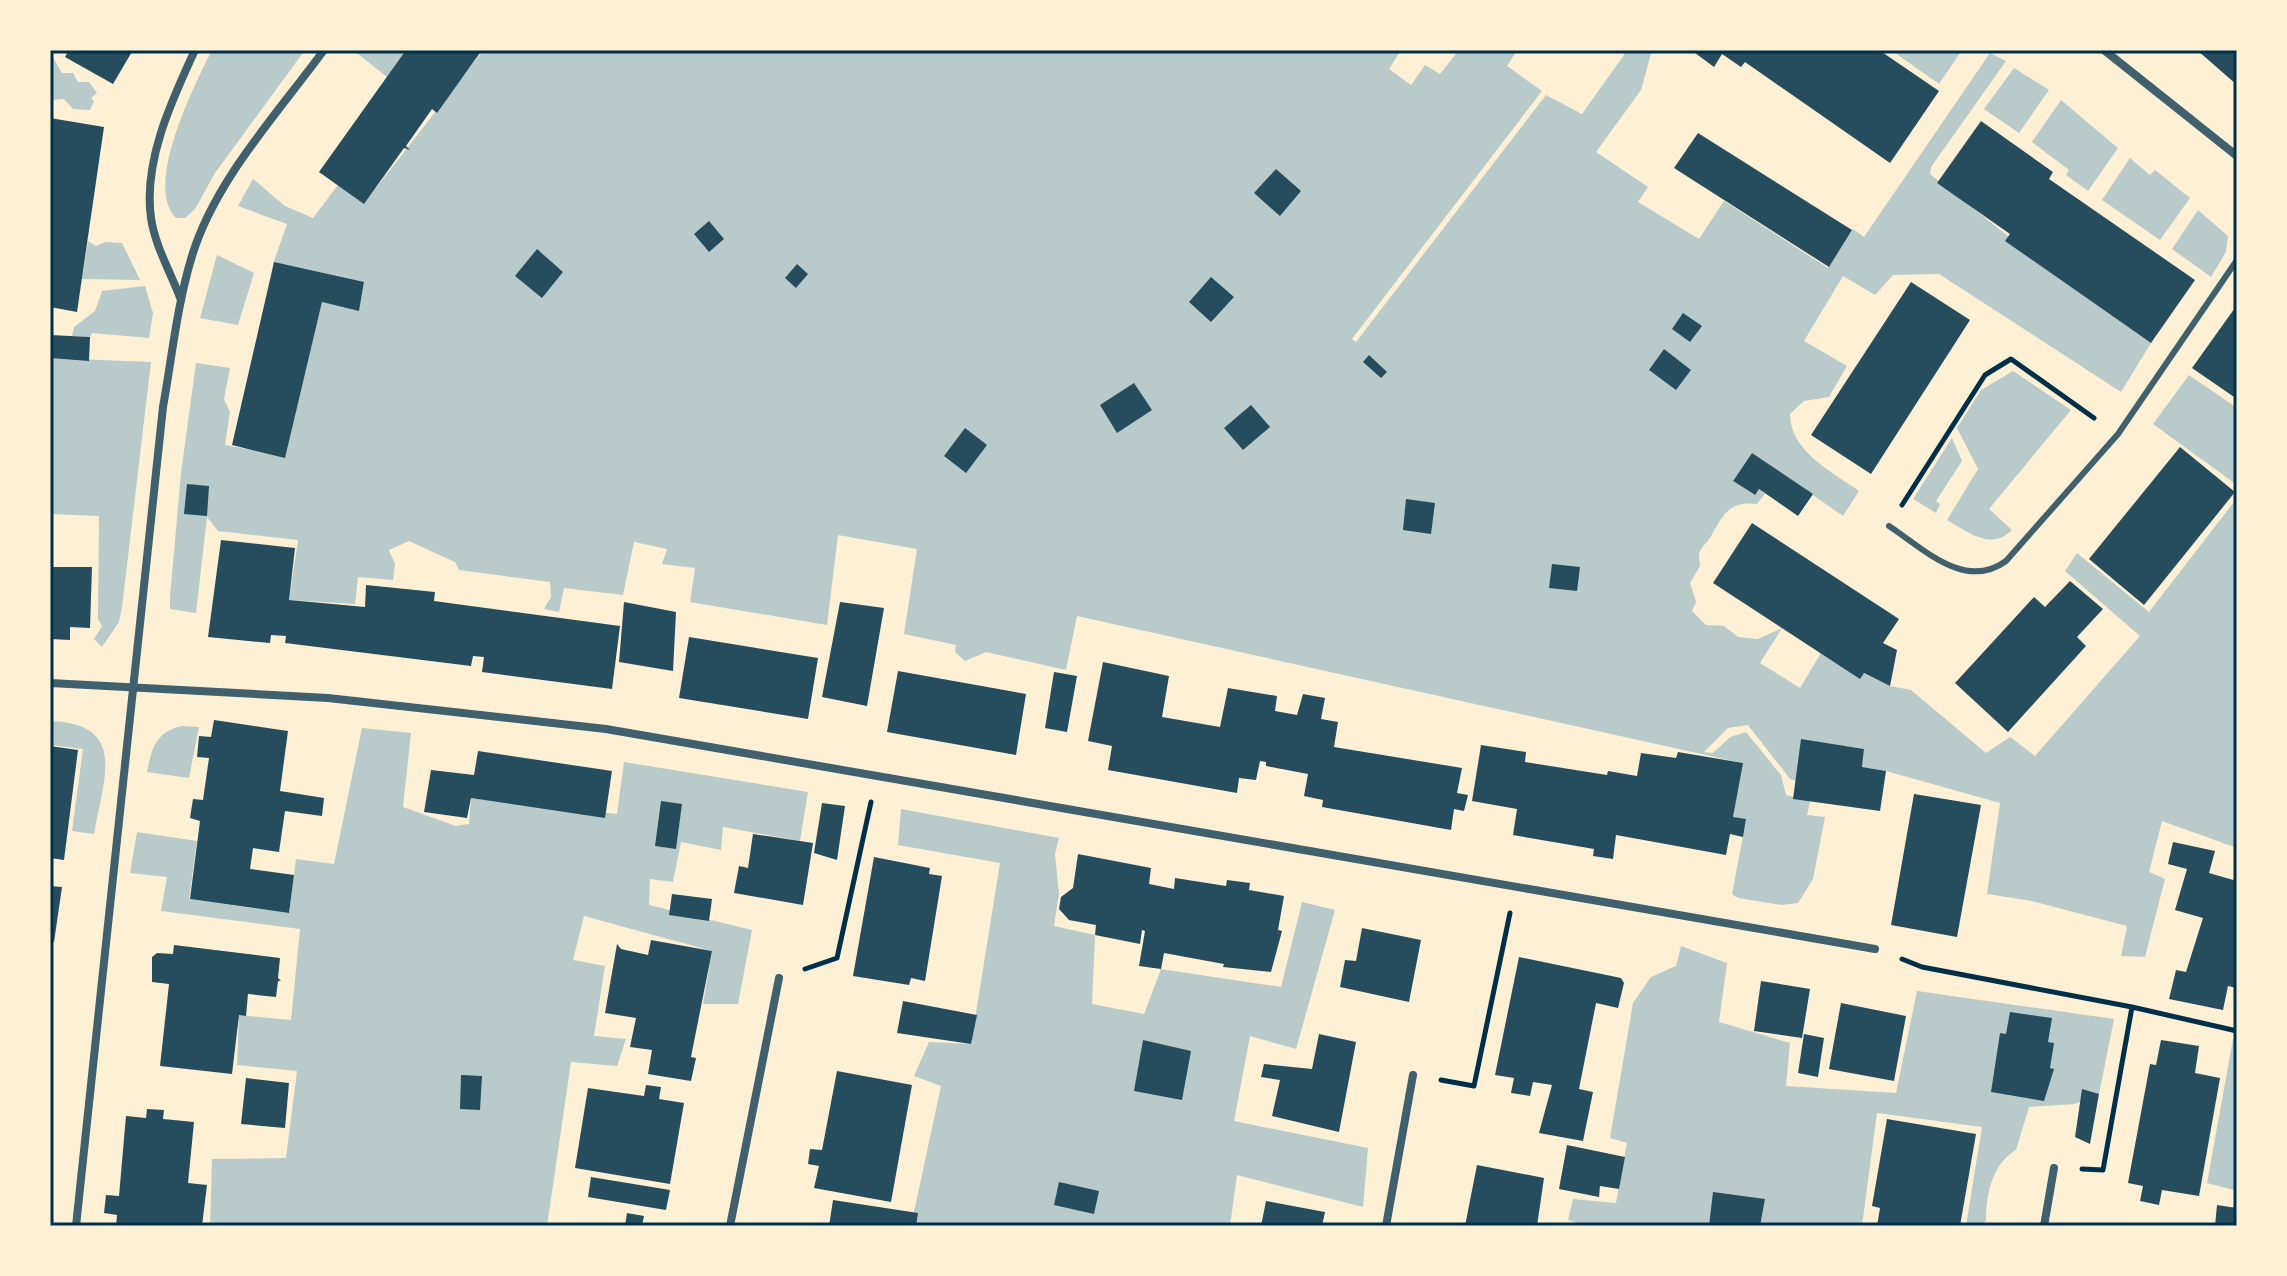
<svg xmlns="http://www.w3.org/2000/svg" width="2287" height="1276" viewBox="0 0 2287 1276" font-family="'Work Sans',sans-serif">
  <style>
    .green { fill: #b9caca }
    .building { fill: #264d5e }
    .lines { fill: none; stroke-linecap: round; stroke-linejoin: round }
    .path { stroke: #003049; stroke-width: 5 }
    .service { stroke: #3f606c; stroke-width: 6 }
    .minor { stroke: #3f606c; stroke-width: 8 }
    .neatline { fill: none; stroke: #003049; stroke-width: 3 }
  </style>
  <rect width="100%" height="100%" fill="#fdf0d5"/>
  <path class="green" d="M212,50H305L215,173L195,209L185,218H176C143,186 195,84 212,50Z
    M353,50H406L387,77Z
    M480,50H1401L1389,69L1411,85L1425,65L1440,74L1459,50H1517L1507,66L1542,91L1352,339L1356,342L1546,95L1582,114L1624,55L1623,50H1652L1641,90L1596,152L1648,187L1638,202L1699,239L1724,201L1828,268L1853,229L1864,237L1990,53L2006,61L1931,167L1930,174L2078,292L2151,343L2121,392L1939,274L1893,275L1875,295L1843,276L1804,341L1847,366L1829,397L1804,401L1790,414C1790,451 1831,471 1859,491L1843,516L1752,453L1733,481L1754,495L1759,489L1765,494L1757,504C1728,500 1722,517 1710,538C1707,543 1702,546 1699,553L1700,566L1690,583L1696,602L1692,611L1706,625L1724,626L1738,637L1758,639L1782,628L1760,663L1800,688L1821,653L1890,686L1911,690L1986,753L2010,737L2035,756L2140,636L2065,571L2077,553L2149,612L2237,498V848L2162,821L2149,872L2165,879L2145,957L2121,956L2127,926L2032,901L1987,894L2000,803L1886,771L1862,767L1864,749L1802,740L1796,781L1790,779L1748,725L1728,728L1704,752L1713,753L1730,737L1746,732L1781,775L1786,795L1810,801L1807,815L1825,817L1813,879L1798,903L1782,905L1738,898L1732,894L1746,820L1733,817L1742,763L1077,616L1066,670L986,652L965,661L955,652L956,645L904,634L917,549L838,535L827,625L690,602L695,568L662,564L667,549L634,542L623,595L564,588L559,612L544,609L551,597L550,582L459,570L455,562L409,541L389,550L395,564L393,580L358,577L355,604L289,600L298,540L218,531L207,517L196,613L170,609V597L181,473L196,363L230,368L224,399L230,412L225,445L285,456L322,302L359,310L364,283L273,264L287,224L238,206L253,179L285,206L313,218L338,185L365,202L482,52Z
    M1891,50H1962L1939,84Z
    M50,52L62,73H73L78,82H89L97,93L91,98L94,101L90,110L73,109L64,99L50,100Z
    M2014,68L2049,90L2019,133L1984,109Z
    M2061,100L2118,148L2088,191L2066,175L2069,170L2032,142Z
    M2130,158L2150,175L2155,170L2190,198L2160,240L2102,200Z
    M2198,210L2228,236L2226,252L2211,277L2172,249Z
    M88,241L96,246L105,242L122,243L140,280L82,279Z
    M217,255L254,273L238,325L200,318Z
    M145,286L153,313L149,338L92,333L90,337L72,336L74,327L95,311L102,291Z
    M50,358L151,362L122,607L119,622L102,647L94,639L102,626L98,619L99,516L50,514Z
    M2013,371L2071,410L1989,509L2012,530C1991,551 1968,532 1947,520L1978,469L1957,428L1981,390Z
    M2189,375L2237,408V485L2153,424Z
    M1952,438L1962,461L1936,501L1940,504L1936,513L1913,499Z
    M50,721C129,724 103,779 94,834L72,831L83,749L50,745Z
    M182,726L199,727L189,778L147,772C152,747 156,732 182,726Z
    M362,728L411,733L403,807L456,826L469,824L471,798L617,814L624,762L808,792L800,841L723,827L721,850L681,842L673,882L650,879L649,905L752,930L738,1004H703L712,951L584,916L573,960L605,966L594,1036L626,1039L617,1066L571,1062L547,1226H210L212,1159L286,1158L297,1071L237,1065L239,1015L291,1020L300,929L161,911L167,877L130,873L137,832L197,841L189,899L289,913L296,859L334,864Z
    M901,809L1059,838L1055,854L1059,894L1054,926L1095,935L1092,1004L1144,1014L1161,969L1281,987L1302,902L1335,910L1296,1049L1250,1036L1234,1121L1368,1148L1363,1207L1237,1175L1230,1226H911L941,1086L914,1076L929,1042L971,1044L1000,863L898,845Z
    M1681,946L1727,963L1719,1022L1790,1043L1786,1086L1896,1093L1917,991L2114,1019L2099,1094L2075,1104L2029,1107L2016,1150C1992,1164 1986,1194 1986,1221L1979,1226H1966L1982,1127L1877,1113L1862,1226H1588L1568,1220L1573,1199L1616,1203L1627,1143L1610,1138L1633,1003L1651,977L1676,966Z
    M2233,1039H2237V1191L2207,1183Z"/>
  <path class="building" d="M69,50H133L113,84L65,57Z
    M406,50H482L437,113L432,109L406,146L410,150L404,148L364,204L319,172Z
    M1691,50H1879L1939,91L1890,163L1745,62L1741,67L1722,54L1714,67Z
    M2197,50H2237V85Z
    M50,118L104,127L77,312L50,307Z
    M1981,121L2053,172L2049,179L2195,280L2151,343L2005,241L2010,234L1937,183Z
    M1698,133L1852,230L1829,267L1674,168Z
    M1276,169L1301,191L1280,216L1254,193Z
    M709,221L724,239L709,252L694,234Z
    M537,249L563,272L542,298L515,276Z
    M274,262L364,282L359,311L322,302L285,458L232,445Z
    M797,264L808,274L796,288L785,278Z
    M1211,277L1234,297L1211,322L1189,302Z
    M1911,282L1970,320L1871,474L1811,435Z
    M2237,305V399L2192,368Z
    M1683,313L1702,326L1690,342L1672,329Z
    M50,335L90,337L89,361L50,358Z
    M1664,349L1691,370L1676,390L1649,370Z
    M1369,355L1387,372L1381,378L1363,362Z
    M1134,383L1152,410L1117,433L1100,405Z
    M1251,405L1270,427L1243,450L1224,428Z
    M965,428L987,445L966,473L944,456Z
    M2180,447L2235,492L2144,605L2089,559Z
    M1752,453L1813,494L1798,516L1759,489L1755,495L1733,481Z
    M187,484L209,486L207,516L184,514Z
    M1406,499L1435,503L1431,534L1403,530Z
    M1752,523L1899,619L1883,643L1897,650L1890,686L1864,673L1860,679L1713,583Z
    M221,540L295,548L289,600L365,607L366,585L435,592L434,601L620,626L612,689L482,672L484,657L473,656L471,666L285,643L286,636L271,635L270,643L208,637Z
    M1552,564L1580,567L1577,591L1549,588Z
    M50,567H92L90,628L70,627V640L50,639Z
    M2070,581L2103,609L2077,637L2086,646L2008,732L1955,683L2034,597L2045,607Z
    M624,602L676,612L673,671L619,662Z
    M840,602L884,608L867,706L822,697Z
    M689,637L818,658L808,719L679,698Z
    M1103,662L1169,676L1162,717L1220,727L1228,688L1277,696L1275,711L1297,715L1303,694L1325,698L1321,719L1338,722L1334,747L1462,768L1457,793L1468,795L1464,811L1454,809L1451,830L1322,807L1323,800L1304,796L1308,774L1266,766V762L1260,761L1256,780L1239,778L1237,793L1108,770L1112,746L1088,741Z
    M898,671L1026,694L1016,755L887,732Z
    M1054,672L1077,676L1067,732L1045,728Z
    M214,720L288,731L280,791L324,798L322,816L285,811L279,852L253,848L250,869L294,875L289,913L190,899L200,821L190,818L193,799L203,800L209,758L197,757L199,736L211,737Z
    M1801,739L1864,749L1862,767L1886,771L1880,811L1793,799Z
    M1481,745L1526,752L1525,762L1607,775L1608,771L1637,776L1641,753L1676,758L1678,752L1743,763L1733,817L1746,819L1743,837L1730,834L1726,855L1616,835L1613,859L1593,856L1594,849L1513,835L1517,809L1472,801Z
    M50,746L78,750L64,860L50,858Z
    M478,751L612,771L605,818L471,798L467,818L424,812L431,770L474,775Z
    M1914,794L1981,805L1957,937L1891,925Z
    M661,801L682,804L676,849L655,846Z
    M822,803L845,806L837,860L814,853Z
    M753,834L813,843L803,905L734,893L739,866L748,868Z
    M2173,842L2215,851L2209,873L2237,881V988L2228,986L2223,1010L2169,999L2176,970L2186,972L2203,918L2175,910L2187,869L2168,864Z
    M1078,854L1151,868L1149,884L1174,889L1175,878L1226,886L1227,880L1250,883L1249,890L1284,896L1278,930L1282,931L1271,972L1223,967L1224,964L1164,953L1161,969L1139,966L1145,931L1142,930L1140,944L1095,935L1096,925L1069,920L1059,909L1061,897L1073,888Z
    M874,857L930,868L929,874L942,876L925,981L911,978L909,985L853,976Z
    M50,886L62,887L54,942L50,941Z
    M672,894L712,899L709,921L669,915Z
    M1362,928L1421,940L1409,1002L1340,987L1345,960L1356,961Z
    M651,940L712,951L691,1057L696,1058L691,1081L648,1074L652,1050L630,1047L636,1018L605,1013L617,944L621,949L648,955Z
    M174,945L280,958L278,978L281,981H278L276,997L248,994L246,1016L239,1015L232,1074L160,1066L169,984L152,982V957L157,953L173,954Z
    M1519,957L1621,978L1624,983L1618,1008L1596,1003L1579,1089L1593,1092L1583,1141L1539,1133L1552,1085L1533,1082L1530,1096L1511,1093L1514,1078L1495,1075Z
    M1761,981L1810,989L1802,1038L1754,1031Z
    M903,1001L977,1015L971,1044L897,1033Z
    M1841,1003L1906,1016L1894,1081L1829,1069Z
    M2010,1012L2052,1018L2048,1042L2054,1043L2050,1068L2054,1069L2044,1101L1991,1092L2000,1033L2006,1034Z
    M1319,1034L1356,1042L1339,1132L1272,1116L1280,1080L1261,1077L1264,1064L1312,1069Z
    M1804,1034L1824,1038L1818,1077L1798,1073Z
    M1143,1040L1191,1051L1182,1100L1134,1091Z
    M2161,1040L2199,1046L2195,1073L2220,1078L2199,1196L2162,1190L2159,1205L2140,1201L2143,1186L2128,1183L2150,1064L2156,1065Z
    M837,1071L912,1085L891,1202L814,1188L819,1166L808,1164L810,1149L822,1150Z
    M461,1075L482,1076L480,1110L460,1109Z
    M246,1078L289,1083L285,1128L241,1124Z
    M646,1085L661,1087L659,1099L684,1103L670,1184L575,1168L588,1088L644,1096Z
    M2082,1089L2099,1094L2090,1144L2075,1137Z
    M147,1109L164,1110L163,1119L194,1122L188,1183L207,1185L202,1226H116L117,1215L104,1213L106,1195L119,1196L126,1116L146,1118Z
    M1887,1119L1976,1134L1960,1226H1877L1880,1208L1872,1206Z
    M1567,1145L1625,1157L1619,1189L1600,1186L1599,1197L1559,1189Z
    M1477,1165L1544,1178L1537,1226H1465Z
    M591,1177L670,1190L666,1210L588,1197Z
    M1059,1182L1099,1191L1094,1214L1054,1205Z
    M1713,1192L1765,1199L1760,1226H1709Z
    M833,1200L918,1213L916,1226H829Z
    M1266,1201L1325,1212L1322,1226H1261Z
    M2217,1205L2237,1208V1226H2215Z
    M627,1213L644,1216L642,1226H625Z"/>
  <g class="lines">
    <path class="path" d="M1902,505L1985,375L2011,359L2094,418
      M1902,959L1922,967L2132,1007L2237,1031
      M805,969L837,958L871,802
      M1441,1080L1474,1086L1510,913
      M2082,1169L2103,1170L2132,1007"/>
    <path class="service" d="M1889,526C1924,549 1965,591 2006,561L2118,434L2237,260"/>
    <path class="minor" d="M2104,50L2237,156
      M181,300C171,273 155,246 151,218C143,161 172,100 195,50
      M50,683L328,698L606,729L1875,949
      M76,1226L163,407C172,357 177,305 192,256C215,180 278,113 324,50
      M730,1226L779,978
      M1386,1226L1413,1075
      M2044,1226L2054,1168"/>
  </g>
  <rect width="2287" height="1276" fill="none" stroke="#fdf0d5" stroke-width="104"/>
  <rect x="52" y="52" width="2183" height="1172" class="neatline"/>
</svg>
